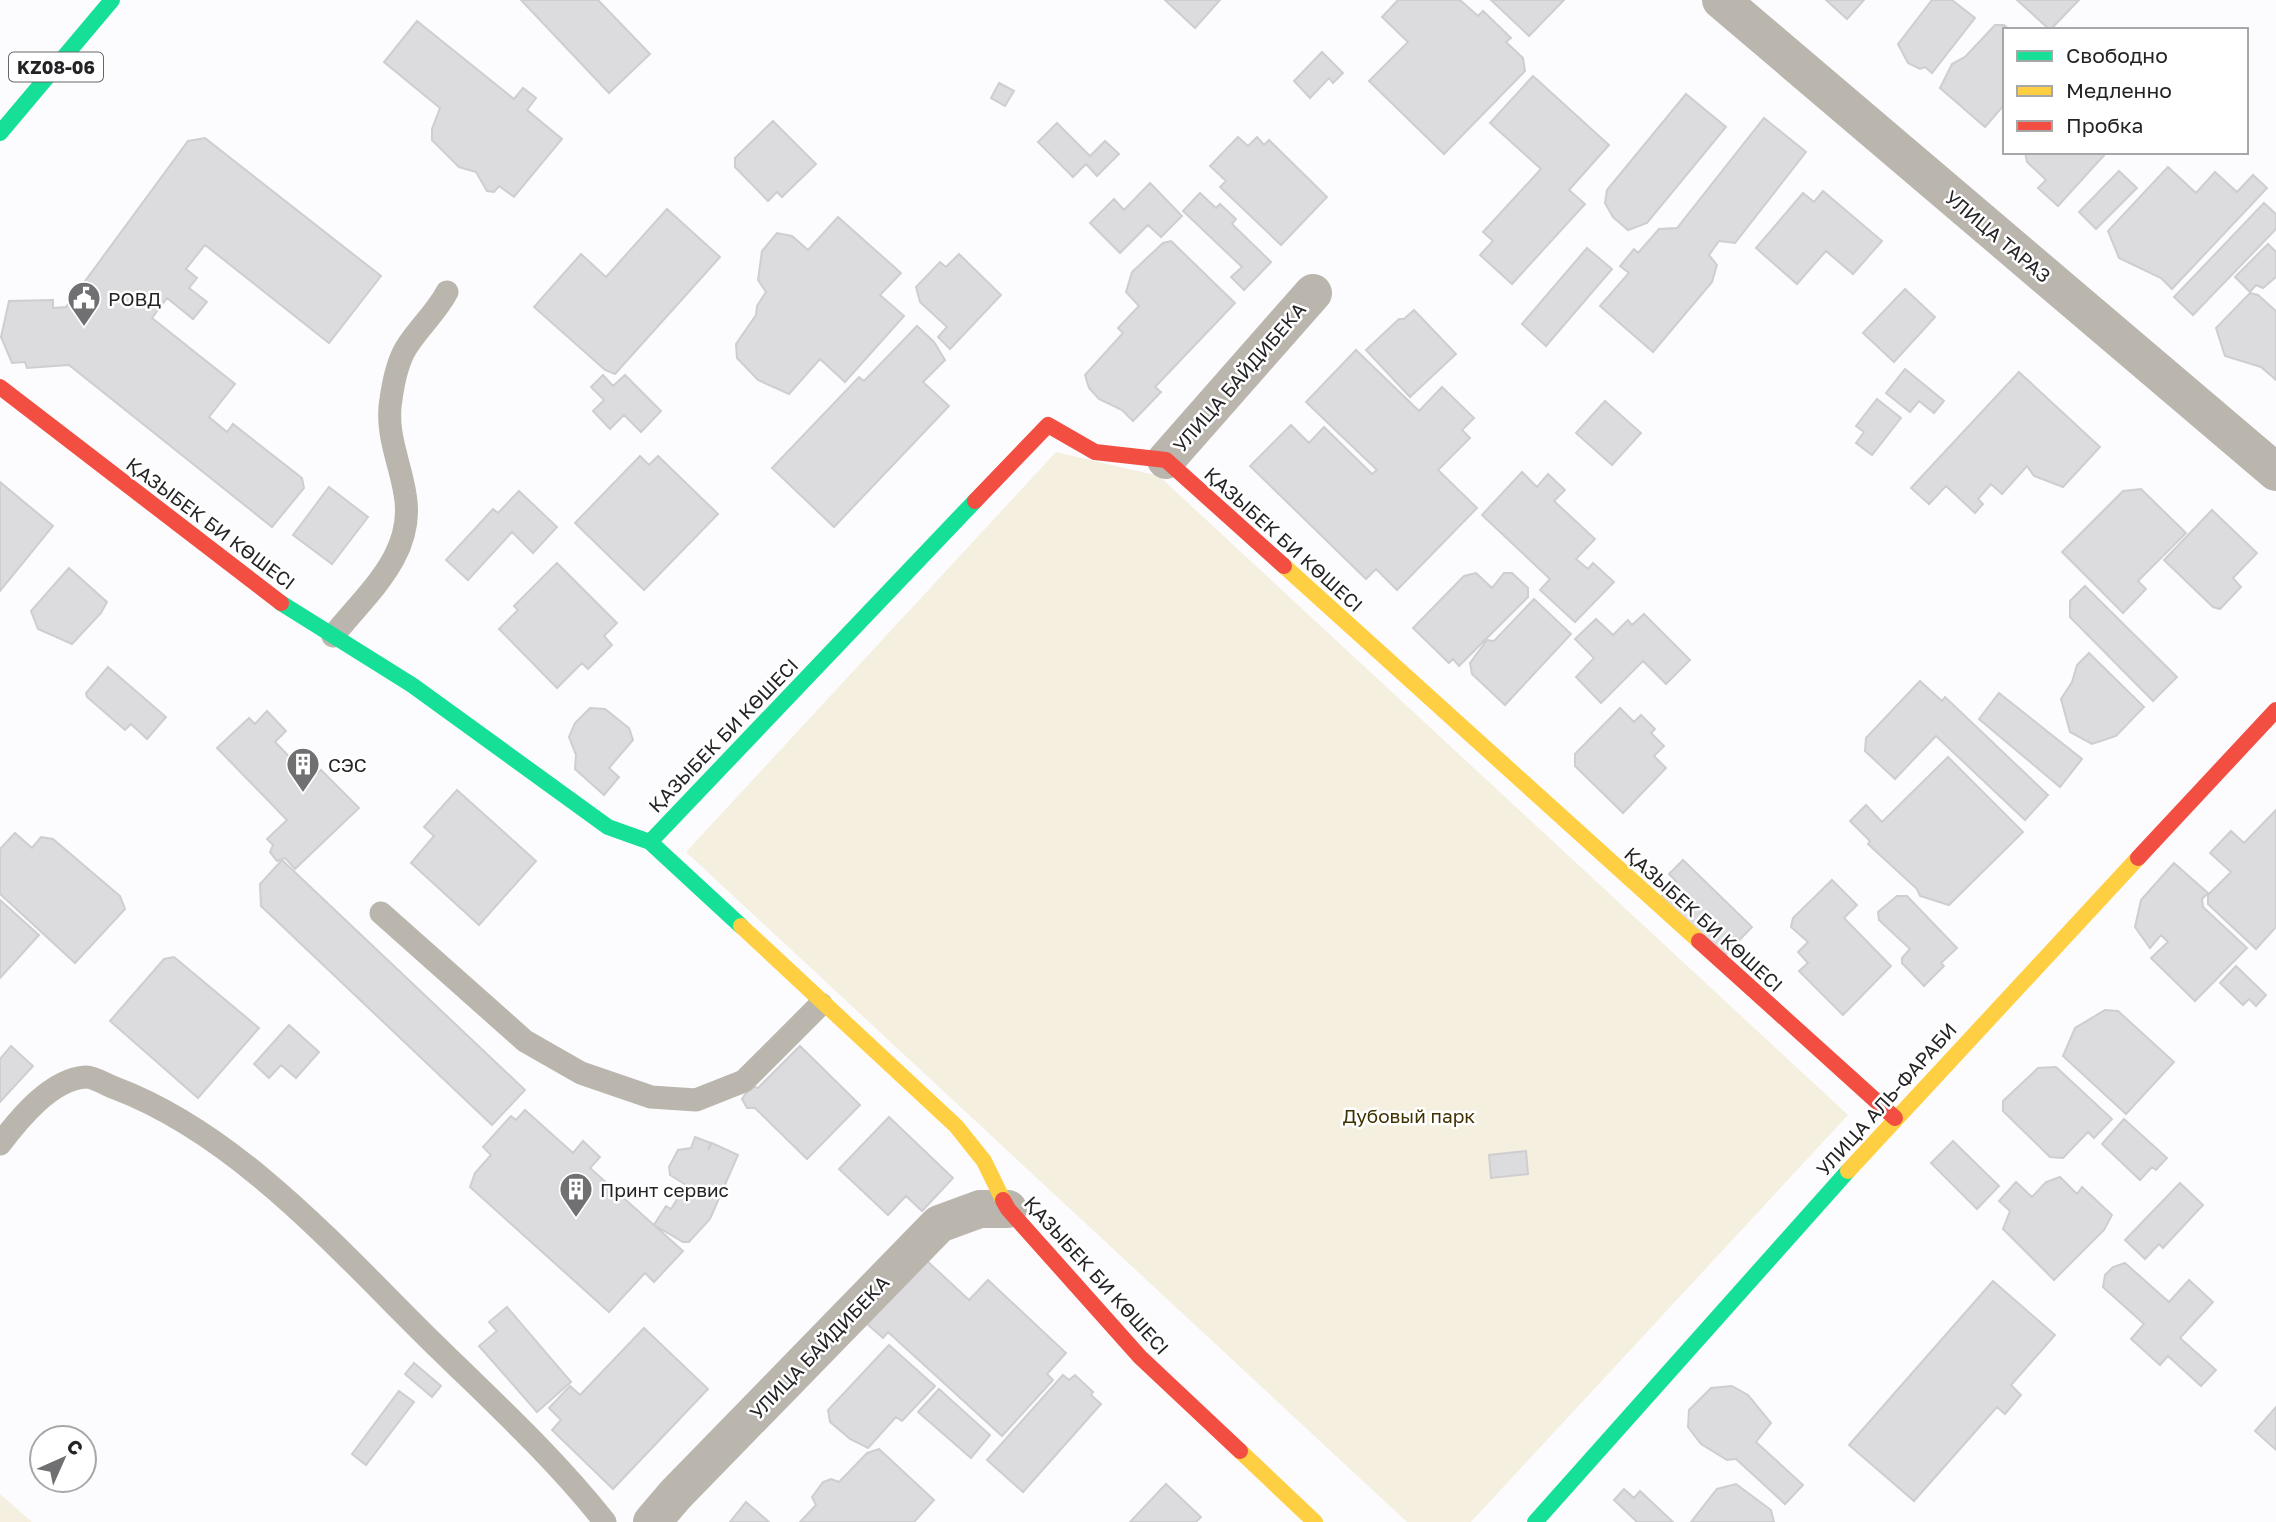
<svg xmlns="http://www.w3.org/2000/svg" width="2276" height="1522" viewBox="0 0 2276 1522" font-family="'Golos Text',sans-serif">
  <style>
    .green { fill: #f5efdf }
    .building { fill: #dcdcde; stroke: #ceced1; stroke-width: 2 }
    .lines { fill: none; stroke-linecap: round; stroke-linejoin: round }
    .lane { stroke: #bab6ae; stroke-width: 23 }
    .street { stroke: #bab6ae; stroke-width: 38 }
    .fast { stroke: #16e098; stroke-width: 16 }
    .slow { stroke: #ffcf43; stroke-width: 16 }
    .jam { stroke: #f24e42; stroke-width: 16 }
    .labels { text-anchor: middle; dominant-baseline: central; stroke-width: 5; stroke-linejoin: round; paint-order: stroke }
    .shield { fill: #fff; stroke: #666668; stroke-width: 2 }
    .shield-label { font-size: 18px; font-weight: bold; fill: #242427 }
    .street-label { font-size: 19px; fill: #242427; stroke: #fff }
    .poi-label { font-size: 19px; fill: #242427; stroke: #fff; text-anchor: start }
    .park-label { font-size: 19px; fill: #403200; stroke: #fff }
  </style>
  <rect width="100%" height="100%" fill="#fcfcfe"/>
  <path class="green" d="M1056,452L1159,476L1848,1115L1471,1522H1407L686,852Z
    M0,1494L32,1522H0Z"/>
  <path class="building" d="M521,0H598L650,54L609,93Z
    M1165,0H1220L1195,28Z
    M1398,0H1460L1478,16L1483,11L1511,38L1506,42L1523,58L1525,71L1444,154L1369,81L1408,42L1382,17Z
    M1491,0H1564L1529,36Z
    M1826,0H1864L1847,19Z
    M1932,0H1952L1975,18L1932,73L1925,67L1920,69L1908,63L1898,44Z
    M2017,0H2079L2050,30Z
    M417,21L514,99L523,88L536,98L527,110L562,139L514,197L499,186L494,192L487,191L476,172L459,167L432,140V129L440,108L384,62Z
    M1995,25H2004L2010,30H2005V104L1985,127L1940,88L1952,64L1965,57Z
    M1322,52L1343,73L1333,83L1329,78L1310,98L1294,81Z
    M1533,76L1609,145L1569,190L1585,204L1512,284L1480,255L1493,241L1483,232L1541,169L1490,123Z
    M999,83L1014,91L1005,106L991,98Z
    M1686,94L1726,127L1647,223L1628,230L1613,217L1605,203L1607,190Z
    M1764,118L1806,152L1735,243L1719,241L1709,255L1717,265L1712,282L1653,352L1600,306L1629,273L1620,266L1634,249L1638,253L1659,229L1677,228Z
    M773,121L816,164L782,197L777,192L768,201L735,167V158Z
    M1057,123L1090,156L1105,141L1119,154L1097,176L1086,164L1073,177L1038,142Z
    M1238,137L1248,146L1257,137L1264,145L1269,140L1327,197L1281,245L1220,187L1226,181L1210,166Z
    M205,138L381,276L329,343L205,245L186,269L197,278L189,288L207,302L193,319L167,298L152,318L235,384L209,417L227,432L233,424L302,478L304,488L272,527L69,365L27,368L25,362L12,363L1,337L9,301L53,300V308L66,307L188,141Z
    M2025,152H2107L2058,206L2038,188L2046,180L2027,162Z
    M2168,167L2196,193L2215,172L2237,192L2253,175L2267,188L2172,289L2161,278L2119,258L2108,231Z
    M2119,171L2137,188L2096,229L2079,212Z
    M1150,183L1182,216L1161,237L1148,225L1120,253L1090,223L1114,199L1124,210Z
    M1823,191L1882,241L1853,274L1826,251L1797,284L1756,248L1803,193L1814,202Z
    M1200,193L1216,208L1220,204L1236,219L1232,224L1271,262L1244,290L1231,277L1242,267L1183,211Z
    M2264,203L2276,214V229L2193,315L2174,297Z
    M667,209L720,257L615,374L605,370L534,307L581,254L606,277Z
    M838,217L901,273L880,295L904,316L845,382L820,359L789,394L758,380L737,358L736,344L756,315L757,306L766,292L758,280L762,251L777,233L792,236L808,250Z
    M1171,241L1235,303L1155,387L1161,392L1133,421L1122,410L1099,399L1089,388L1085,375L1123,333L1118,328L1139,306L1126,292L1132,272L1163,243Z
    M2268,244L2276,252V277L2263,288L2256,285L2250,292L2235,277Z
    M1587,248L1612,269L1546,346L1522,324Z
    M959,254L1001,295L950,349L938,337L947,327L920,302L916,287L940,262L946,267Z
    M1905,289L1935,317L1894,362L1863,333Z
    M2250,293L2258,295L2276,311V380L2261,367L2225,356L2216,328Z
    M1414,310L1456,354L1410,397L1366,350L1399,319H1404Z
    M917,326L934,342L945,360L923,382L949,406L834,527L772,468L859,377L864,381Z
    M1356,350L1419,411L1442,387L1474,418L1462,430L1470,438L1438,470L1477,508L1397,590L1376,569L1366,579L1250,466L1291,425L1309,443L1324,427L1372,474L1377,470L1306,402Z
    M1905,369L1944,401L1934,413L1919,401L1910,412L1886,393Z
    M2019,372L2100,447L2063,487L2034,476L2027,466L2002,494L1991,484L1978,499L1983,504L1975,513L1946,486L1929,504L1911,488Z
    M603,375L613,386L625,375L661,411L641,432L624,415L610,429L593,411L604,400L591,387Z
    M1877,399L1901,418L1872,455L1856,443L1864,432L1856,426Z
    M1605,401L1641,433L1612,465L1576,433Z
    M640,456L649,465L658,456L718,514L644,590L575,523Z
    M1522,472L1537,487L1548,474L1565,490L1554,501L1595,539L1576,559L1588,569L1593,563L1614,582L1575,622L1540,590L1550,579L1482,515Z
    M0,482L53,526L0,591Z
    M329,487L368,517L332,564L293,535Z
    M2141,489L2186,533L2138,581L2146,589L2123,613L2062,552L2123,491Z
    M519,491L557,527L533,553L512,532L468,580L446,560L493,509L498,513Z
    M2212,510L2257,553L2233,578L2241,587L2220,609L2213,607L2164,560Z
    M557,563L617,623L604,636L612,645L588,669L582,663L557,688L499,629L518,610L514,606Z
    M69,568L107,602L101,613L72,644L38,629L31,611Z
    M1476,573L1492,588L1504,573H1512L1528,588V597L1459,666L1453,659L1449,663L1413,628L1464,576Z
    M2085,586L2177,677L2153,701L2070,617V601Z
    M1534,599L1571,634L1505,705L1472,674L1470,663L1487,640L1494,641Z
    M1644,614L1690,660L1666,684L1643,661L1601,703L1576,677L1594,658L1575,639L1596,619L1613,635L1628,620L1632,625Z
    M2089,653L2144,707L2116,736L2092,744L2070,732L2061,699L2072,682L2077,665Z
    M108,667L166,717L147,739L131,724L125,730L87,697L86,693Z
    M1920,681L1942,701L1945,697L2048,795L2025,820L1936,736L1895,779L1865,751L1866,738Z
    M1999,693L2082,759L2060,787L1979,719Z
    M590,708L605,709L629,728L633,740L609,768L619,777L604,795L575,769L576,755L569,737L575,723Z
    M1620,708L1634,722L1641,715L1655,729L1651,733L1664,746L1654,756L1666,768L1623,813L1575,766V754Z
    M267,711L286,731L275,742L311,779L321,770L359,808L295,869L285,858L277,861L270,852L273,845L267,839L287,820L217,748L249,718L255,724Z
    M1948,757L2023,832L1949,905L1920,896L1917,889L1868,844L1870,841L1850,821L1866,805L1882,822Z
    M457,790L536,861L479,925L411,863L434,836L424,827Z
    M2276,810V927L2256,949L2208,904V895L2231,872L2210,853L2231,831L2244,843Z
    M15,833L32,848L41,837L53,839L120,896L125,909L75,963L0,894V849Z
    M282,860L525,1090L492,1125L261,906L260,884Z
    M1683,860L1752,927L1723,957L1661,897L1676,881L1669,874Z
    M2174,863L2208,893L2202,899L2203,907L2247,948L2195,1001L2151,958L2168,942L2161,935L2150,948L2135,927L2141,900Z
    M1832,880L1857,905L1844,918L1891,966L1843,1015L1799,971L1808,963L1798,952L1808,942L1791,927L1793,918Z
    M1897,896H1907L1957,948L1941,963L1944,966L1924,986L1902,963V958L1910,949L1879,920L1878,912Z
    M0,900L39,935L0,978Z
    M174,957L259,1028L198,1098L110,1021L164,959Z
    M2236,966L2266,995L2256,1006L2249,999L2243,1005L2220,983Z
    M2105,1010L2118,1011L2174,1062L2126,1114L2063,1056L2075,1028Z
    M289,1025L319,1052L296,1078L281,1065L269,1078L254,1064Z
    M11,1046L33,1066L0,1102V1059Z
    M800,1046L860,1105L807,1159L755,1108H747L742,1099L751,1086L758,1088Z
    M2056,1067L2112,1119L2094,1138L2088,1132L2063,1158L2050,1157L2003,1111V1101L2038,1068Z
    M525,1110L573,1153L583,1141L600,1157L590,1168L683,1251L654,1282L645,1273L609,1312L470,1187L475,1173L491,1155L483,1147L511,1116L516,1120Z
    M889,1117L953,1178L922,1211L906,1196L888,1215L839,1169Z
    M2124,1119L2167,1158L2156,1170L2152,1167L2140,1180L2102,1144Z
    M695,1137L711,1143L708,1150L712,1143L738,1155L710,1219L689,1242H683L654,1225L666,1206L671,1209L686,1185L670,1175L669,1167L678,1150L691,1148Z
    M1953,1141L1999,1186L1977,1209L1931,1163Z
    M1526,1151L1528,1174L1491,1178L1489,1155Z
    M2060,1177L2077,1194L2082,1187L2112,1215L2104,1230L2054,1280L2003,1229L2010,1211L1999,1201L2016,1182L2032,1197L2046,1182Z
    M2180,1183L2203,1205L2163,1248L2159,1244L2145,1259L2125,1240Z
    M925,1259L969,1300L988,1280L1066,1353L1047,1374L1053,1380L1002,1436L888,1332L883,1338L866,1323Z
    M2125,1263L2169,1302L2189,1280L2213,1302L2180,1338L2216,1370L2201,1386L2168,1356L2160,1365L2131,1339L2144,1324L2103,1287L2105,1275L2113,1267Z
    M1993,1281L2055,1335L2011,1385L2021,1395L2005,1414L1997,1407L1914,1501L1849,1445Z
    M507,1307L571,1382L537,1412L479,1346L497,1331L489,1322Z
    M644,1328L708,1389L613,1489L552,1430L561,1420L549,1408L570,1386L580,1395Z
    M889,1345L935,1386L902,1421L896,1417L868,1448L850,1439L830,1422L828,1410Z
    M414,1363L441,1386L432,1397L405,1374Z
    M1063,1375L1069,1380L1075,1375L1093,1392L1091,1395L1101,1404L1023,1492L987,1460Z
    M1732,1386L1748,1395L1771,1423L1756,1442L1803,1485L1785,1504L1736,1459L1727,1460L1701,1444L1688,1427L1689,1410L1711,1388Z
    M939,1389L990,1435L971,1458L918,1412Z
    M399,1391L414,1402L366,1465L352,1454Z
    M2276,1407V1450L2255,1431Z
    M879,1449L934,1500L914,1522H800L816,1505L812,1497L823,1482L831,1479L839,1482L867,1453Z
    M1166,1484L1201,1517L1196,1522H1130Z
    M1736,1484L1771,1510L1774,1522H1691L1717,1489Z
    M1624,1489L1634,1498L1640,1491L1673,1522H1637L1614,1500Z
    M746,1502L769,1522H730Z"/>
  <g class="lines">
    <path class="lane" d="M333,636C367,593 416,554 405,494C400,462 385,433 391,399C393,385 398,361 406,348C418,328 436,313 447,292
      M381,913L525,1041L581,1073L651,1097L696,1100L744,1081L821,1004
      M0,1144C19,1119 51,1079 86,1077C94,1077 107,1085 115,1088C237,1134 337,1248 428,1338C489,1398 552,1455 605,1522"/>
    <path class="street" d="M1721,0L2276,472
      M1166,460L1313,293
      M652,1522L675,1495L939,1224L980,1209H1008"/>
    <path class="fast" d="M0,133L112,0
      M281,603L412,685L608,827L650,842L741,926
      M650,842L975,501
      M1535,1522L1848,1171"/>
    <path class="slow" d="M1284,566L1699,941
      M741,926L956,1126L984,1161L1003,1200
      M1848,1171L2138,858
      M1240,1451L1315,1522"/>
    <path class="jam" d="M0,387L281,603
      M975,501L1048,425L1095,452L1166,460L1284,566
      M2138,858L2276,710
      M1699,941L1895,1118
      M1003,1200L1008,1209L1140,1357L1240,1451"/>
  </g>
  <defs>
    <symbol id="civic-pin" viewBox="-11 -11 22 30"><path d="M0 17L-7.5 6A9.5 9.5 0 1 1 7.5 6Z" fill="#707072" stroke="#fff"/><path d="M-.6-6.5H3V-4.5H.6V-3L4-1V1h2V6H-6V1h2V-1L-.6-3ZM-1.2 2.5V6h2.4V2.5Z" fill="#fff"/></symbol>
    <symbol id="building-pin" viewBox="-11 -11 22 30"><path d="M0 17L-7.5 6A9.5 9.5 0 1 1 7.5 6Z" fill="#707072" stroke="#fff"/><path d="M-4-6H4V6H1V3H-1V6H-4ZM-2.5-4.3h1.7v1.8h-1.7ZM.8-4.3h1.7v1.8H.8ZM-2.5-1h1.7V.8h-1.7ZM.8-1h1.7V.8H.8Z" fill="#fff"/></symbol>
  </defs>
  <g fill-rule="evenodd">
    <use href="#civic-pin" x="65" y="279" width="38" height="52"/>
    <use href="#building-pin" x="284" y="745" width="38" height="52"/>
    <use href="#building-pin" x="557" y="1170" width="38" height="52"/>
  </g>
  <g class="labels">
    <rect class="shield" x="9" y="52.5" width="94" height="29" rx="5"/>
    <g class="shield-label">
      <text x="56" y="67">KZ08-06</text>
    </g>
    <g class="street-label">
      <text transform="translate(1998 236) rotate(40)">УЛИЦА ТАРАЗ</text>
      <text transform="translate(1239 377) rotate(-49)">УЛИЦА БАЙДИБЕКА</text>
      <text transform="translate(211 523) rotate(37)">ҚАЗЫБЕК БИ КӨШЕСІ</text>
      <text transform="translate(1284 539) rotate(42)">ҚАЗЫБЕК БИ КӨШЕСІ</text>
      <text transform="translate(723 735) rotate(-46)">ҚАЗЫБЕК БИ КӨШЕСІ</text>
      <text transform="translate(1704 919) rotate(42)">ҚАЗЫБЕК БИ КӨШЕСІ</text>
      <text transform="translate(1886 1099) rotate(-48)">УЛИЦА АЛЬ-ФАРАБИ</text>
      <text transform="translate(1097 1275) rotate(48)">ҚАЗЫБЕК БИ КӨШЕСІ</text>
      <text transform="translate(819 1347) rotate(-46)">УЛИЦА БАЙДИБЕКА</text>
    </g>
    <g class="poi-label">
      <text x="108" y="298">РОВД</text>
      <text x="328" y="764">СЭС</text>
      <text x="600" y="1189">Принт сервис</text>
    </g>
    <g class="park-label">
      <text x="1409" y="1115">Дубовый парк</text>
    </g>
  </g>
  <rect x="2003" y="28" width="245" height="126" fill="#ffffff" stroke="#a7a7a9" stroke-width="2"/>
  <rect x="2017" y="51" width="35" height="10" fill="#16e098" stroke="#a7a7a9" stroke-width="2"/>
  <text x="2066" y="63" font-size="21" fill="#242427">Свободно</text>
  <rect x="2017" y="86" width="35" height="10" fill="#ffcf43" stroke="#a7a7a9" stroke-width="2"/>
  <text x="2066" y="98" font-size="21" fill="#242427">Медленно</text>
  <rect x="2017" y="121" width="35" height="10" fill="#f24e42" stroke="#a7a7a9" stroke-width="2"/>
  <text x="2066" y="133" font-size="21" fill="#242427">Пробка</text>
  <g transform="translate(63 1459) rotate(45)"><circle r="33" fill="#ffffff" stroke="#a7a7a9" stroke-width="2"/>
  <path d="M0-5L12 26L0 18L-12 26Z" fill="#707072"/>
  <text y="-10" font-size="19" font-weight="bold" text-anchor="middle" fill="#242427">С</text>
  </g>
</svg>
